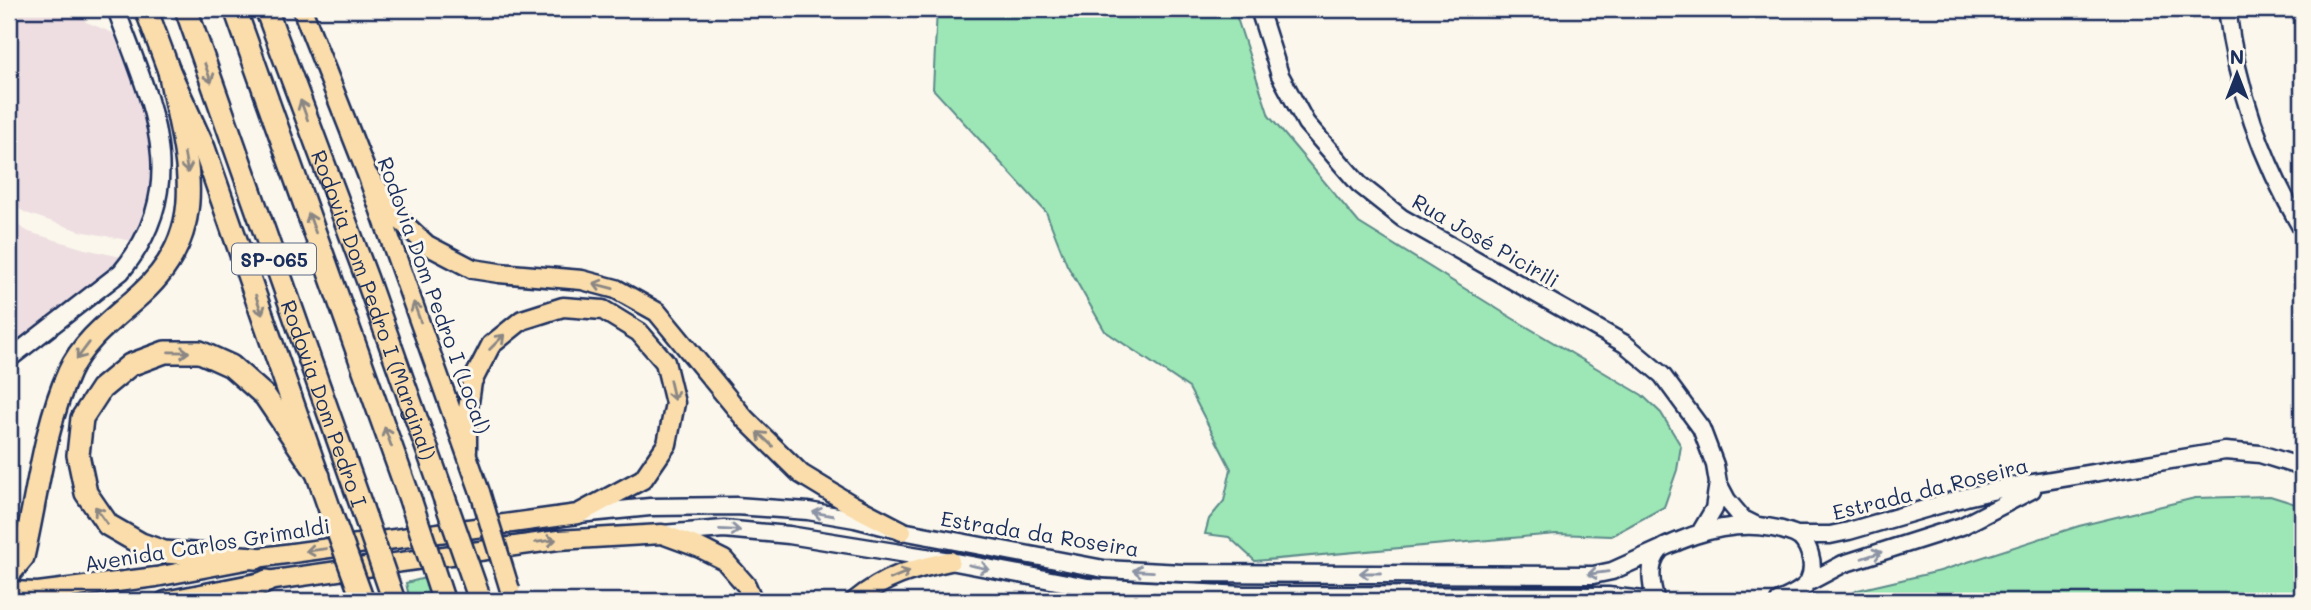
<svg xmlns="http://www.w3.org/2000/svg" width="2311" height="610" viewBox="0 0 2311 610" font-family="Mali,sans-serif">
  <style>
    .built { fill: #eedee1 }
    .green { fill: #9de6b5; stroke: #5c8a8a; stroke-width: 2 }
    .lines { fill: none; stroke-linecap: round; stroke-linejoin: round }
    .secondary-casing { stroke: #1b2f5e; stroke-width: 21 }
    .primary-casing { stroke: #1b2f5e; stroke-width: 23 }
    .highway-casing { stroke: #1b2f5e; stroke-width: 26 }
    .secondary { stroke: #fbf7ec; stroke-width: 16 }
    .primary { stroke: #faddab; stroke-width: 18 }
    .highway { stroke: #faddab; stroke-width: 21 }
    .primary-bridge-casing { stroke: #1b2f5e; stroke-width: 23; stroke-linecap: butt }
    .highway-bridge-casing { stroke: #1b2f5e; stroke-width: 26; stroke-linecap: butt }
    .primary-bridge { stroke: #faddab; stroke-width: 18 }
    .highway-bridge { stroke: #faddab; stroke-width: 21 }
    .oneway { stroke: #8a8684 }
    .oneway2 { stroke: #8b93a5 }
    .labels { text-anchor: middle; dominant-baseline: central; stroke-width: 6; stroke-linejoin: round; paint-order: stroke }
    .shield { fill: #fbf7ec; stroke: #5e6b89; stroke-width: 2 }
    .shield-label { font-size: 19px; font-weight: bold; fill: #1b2f5e }
    .street-label { font-size: 21px; fill: #1b2f5e; stroke: #fbf7ec }
  </style>
  <rect width="100%" height="100%" fill="#fbf7ec"/>
  <filter id="ink" filterUnits="userSpaceOnUse"><feTurbulence type="fractalNoise" baseFrequency=".0143" numOctaves="2"/><feDisplacementMap in="SourceGraphic" scale="14" xChannelSelector="R" yChannelSelector="G"/><feConvolveMatrix kernelMatrix="1 2 1 2 8 2 1 2 1" color-interpolation-filters="sRGB"/></filter>
  <g filter="url(#ink)">
    <path class="built" d="M9,9H81L86,22L113,33L143,106L158,153L160,194L137,242L80,231L26,213L9,203Z
      M9,220L29,232L85,249L140,261L119,280L9,359Z"/>
    <path class="green" d="M937,9H1234L1269,116L1359,223L1512,318L1642,395L1661,413L1681,446L1677,470L1664,507L1611,536L1556,534L1255,561L1229,537L1205,534L1209,519L1224,501L1231,469L1189,388L1105,331L1067,265L1046,212L933,89Z
      M2270,496L2302,506V601H1839L1858,590L1940,571L2079,526L2195,498Z
      M425,578L432,601H410L406,583Z"/>
    <g class="lines">
      <defs>
        <path id="secondary" d="M1259,9L1280,75L1306,123L1359,184L1402,218L1625,344L1662,375L1701,428L1715,465L1718,483L1727,500L1743,519L1757,526
          M2227,9C2237,90 2261,158 2302,229
          M9,359L121,272C194,184 150,102 116,9
          M579,514L650,507L736,506L808,511L855,519L902,531L1104,569L1182,573L1593,575L1612,571L1661,549
          M1701,531L1714,509L1718,483
          M662,534L724,529L789,535L950,561L1088,587L1244,595L1608,596L1652,601
          M1796,535H1830L1849,531L1966,497L2009,487L2225,451L2260,454L2302,467
          M1809,582L1843,564L1962,526L2032,490
          M1656,601C1651,585 1647,564 1660,550C1664,546 1673,544 1679,541C1714,526 1757,519 1794,534C1809,540 1816,565 1809,580C1805,590 1788,597 1779,601"/>
        <path id="primary" d="M302,9L367,174L480,492
          M367,174L399,219L427,245L473,269L499,273L582,280L616,289L657,312L745,419L801,474L852,505L902,531
          M9,591L38,592L156,577L256,558L578,514L643,479L667,444L675,403L665,362L639,332L603,310L563,307L522,320L491,345L472,382L467,416V451
          M165,601L267,581L558,540L662,534L700,548L724,560L746,585L753,601
          M855,601C885,576 913,569 950,561"/>
        <g id="highway">
          <path d="M146,9L169,71L204,148L331,513"/>
          <path id="s1" d="M186,9L362,508"/>
          <path d="M235,9L411,502"/>
          <path id="s2" d="M266,9L367,279L444,497"/>
          <path d="M256,558L164,552L141,544L108,525L86,493L78,455L82,418L101,389L130,365L165,352H200L231,366L265,396L319,476"/>
          <path d="M9,574L23,557C37,497 44,427 69,372C84,339 115,318 141,294C214,228 185,155 169,71"/>
          <path d="M227,601L267,581"/>
        </g>
      </defs>
      <use href="#secondary" class="secondary-casing"/>
      <use href="#primary" class="primary-casing"/>
      <use href="#highway" class="highway-casing"/>
      <use href="#secondary" class="secondary"/>
      <use href="#primary" class="primary"/>
      <use href="#highway" class="highway"/>
      <defs>
        <path id="primary-bridge" d="M480,492L510,590"/>
        <path id="highway-bridge" d="M444,497L478,594
          M411,502L443,599
          M362,508L394,601
          M331,513L363,601"/>
      </defs>
      <use href="#primary-bridge" class="primary-bridge-casing"/>
      <use href="#highway-bridge" class="highway-bridge-casing"/>
      <use href="#primary-bridge" class="primary-bridge"/>
      <use href="#highway-bridge" class="highway-bridge"/>
    </g>
    <defs><path id="oneway-shaft" d="M-6 0H5M1.5-3L5.5 0L1.5 3" fill="none" stroke-width="1.6" stroke-linecap="round" stroke-linejoin="round" transform="scale(1.75)"/></defs>
    <g class="oneway">
      <use href="#oneway-shaft" transform="translate(208 73) rotate(71)"/>
      <use href="#oneway-shaft" transform="translate(304 110) rotate(-110)"/>
      <use href="#oneway-shaft" transform="translate(186 163) rotate(80)"/>
      <use href="#oneway-shaft" transform="translate(312 223) rotate(-110)"/>
      <use href="#oneway-shaft" transform="translate(603 286) rotate(-165)"/>
      <use href="#oneway-shaft" transform="translate(259 305) rotate(71)"/>
      <use href="#oneway-shaft" transform="translate(417 312) rotate(-110)"/>
      <use href="#oneway-shaft" transform="translate(497 342) rotate(-45)"/>
      <use href="#oneway-shaft" transform="translate(83 351) rotate(127)"/>
      <use href="#oneway-shaft" transform="translate(179 352) rotate(1)"/>
      <use href="#oneway-shaft" transform="translate(672 390) rotate(77)"/>
      <use href="#oneway-shaft" transform="translate(388 437) rotate(-110)"/>
      <use href="#oneway-shaft" transform="translate(765 439) rotate(-136)"/>
      <use href="#oneway-shaft" transform="translate(101 515) rotate(-125)"/>
      <use href="#oneway-shaft" transform="translate(546 541) rotate(-8)"/>
      <use href="#oneway-shaft" transform="translate(316 550) rotate(173)"/>
      <use href="#oneway-shaft" transform="translate(900 575) rotate(-23)"/>
    </g>
    <g class="oneway2">
      <use href="#oneway-shaft" transform="translate(823 514) rotate(-170)"/>
      <use href="#oneway-shaft" transform="translate(730 530) rotate(3)"/>
      <use href="#oneway-shaft" transform="translate(1872 555) rotate(-18)"/>
      <use href="#oneway-shaft" transform="translate(979 567) rotate(12)"/>
      <use href="#oneway-shaft" transform="translate(1143 571) rotate(-177)"/>
      <use href="#oneway-shaft" transform="translate(1370 573) rotate(-180)"/>
      <use href="#oneway-shaft" transform="translate(1598 573) rotate(172)"/>
    </g>
  </g>
  <g class="labels">
    <rect class="shield" x="232" y="243.5" width="84" height="31" rx="5"/>
    <g class="shield-label">
      <text x="274" y="259">SP-065</text>
    </g>
    <g class="street-label">
      <text transform="translate(1486 240) rotate(30)">Rua José Picirili</text>
      <text transform="translate(435 295) rotate(70)">Rodovia Dom Pedro I (Local)</text>
      <text stroke="none"><textPath href="#s2" startOffset="315">Rodovia Dom Pedro I (Marginal)</textPath></text>
      <text stroke="none"><textPath href="#s1" startOffset="418">Rodovia Dom Pedro I</textPath></text>
      <text transform="translate(1930 488) rotate(-14)">Estrada da Roseira</text>
      <text transform="translate(1040 533) rotate(9)">Estrada da Roseira</text>
      <text transform="translate(207 544) rotate(-9)">Avenida Carlos Grimaldi</text>
    </g>
  </g>
  <rect width="2311" height="610" fill="none" stroke="#fbf7ec" stroke-width="35"/>
  <rect x="18" y="18" width="2276" height="575" fill="none" stroke="#1b2f5e" stroke-width="2.5" filter="url(#ink)"/>
  <g transform="translate(2237 74)" stroke="#fbf7ec" stroke-width="5" paint-order="stroke">
  <path d="M0-5L12 26L0 18L-12 26Z" fill="#1b2f5e"/>
  <text y="-10" font-size="19" font-weight="bold" text-anchor="middle" fill="#1b2f5e">N</text>
  </g>
</svg>
